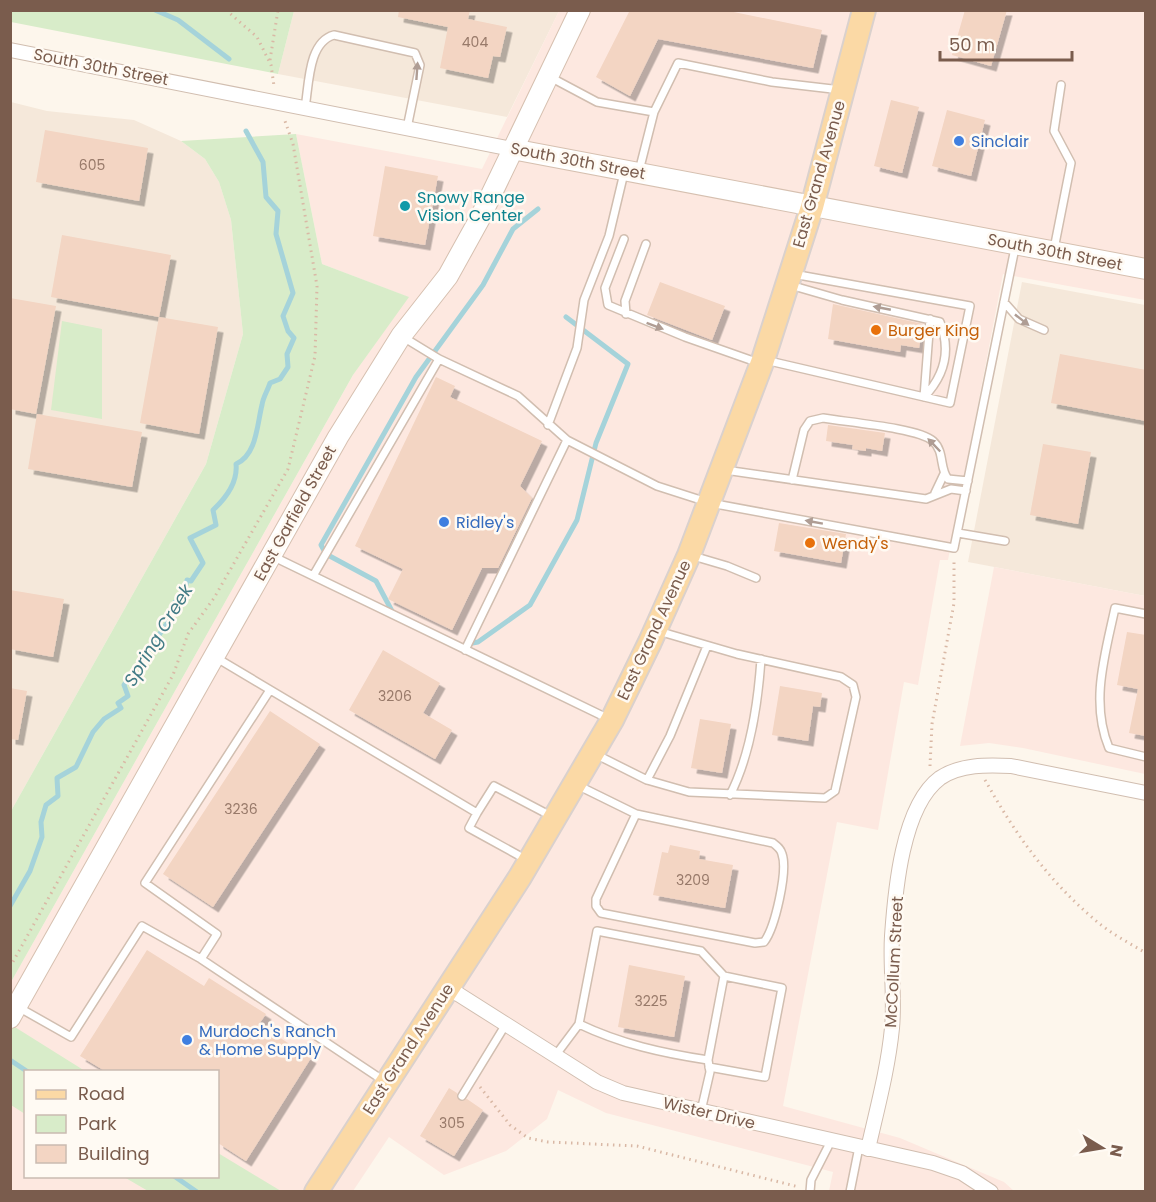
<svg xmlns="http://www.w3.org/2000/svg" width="1156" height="1202" viewBox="0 0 1156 1202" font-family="Poppins,sans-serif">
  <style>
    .residential { fill: #f5e8da }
    .commercial { fill: #fde8e0; fill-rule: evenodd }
    .green { fill: #d8ecc9 }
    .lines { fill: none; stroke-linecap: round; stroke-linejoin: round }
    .stream { stroke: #a5d3da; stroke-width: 5 }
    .building { fill: #f3d5c3; filter: url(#shadow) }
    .lane-casing { stroke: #d1beb0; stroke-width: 10 }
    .street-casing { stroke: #d1beb0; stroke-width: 16 }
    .secondary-casing { stroke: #d6c0b0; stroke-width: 22 }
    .primary-casing { stroke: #dad1cd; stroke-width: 26 }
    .path { stroke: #d9b8a5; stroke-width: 3; stroke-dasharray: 1.5 4.5; stroke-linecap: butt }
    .lane { stroke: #fff; stroke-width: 7 }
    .street { stroke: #fff; stroke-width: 14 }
    .secondary { stroke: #fff; stroke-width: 20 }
    .primary { stroke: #fbd9a5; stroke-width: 22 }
    .oneway { fill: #af9d94 }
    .shop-dot { fill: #3f7fe0; stroke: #fffaf3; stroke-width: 2 }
    .culture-dot { fill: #0f9aa8; stroke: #fffaf3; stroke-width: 2 }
    .food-dot { fill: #e8710a; stroke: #fffaf3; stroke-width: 2 }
    .labels { text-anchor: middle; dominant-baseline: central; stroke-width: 5; stroke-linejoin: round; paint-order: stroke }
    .number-label { font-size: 14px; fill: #987a6a }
    .street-label { font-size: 16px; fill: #7a5c4d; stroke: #fffaf3 }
    .shop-label { font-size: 16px; fill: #366cbe; stroke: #fffaf3; text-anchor: start }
    .culture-label { font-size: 16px; fill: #0d838f; stroke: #fffaf3; text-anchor: start }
    .food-label { font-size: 16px; fill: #c56008; stroke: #fffaf3; text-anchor: start }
    .water-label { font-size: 18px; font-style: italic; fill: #437c86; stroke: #fffaf3 }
  </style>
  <defs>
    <filter id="shadow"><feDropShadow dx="5.5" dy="5.5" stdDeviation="0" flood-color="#0004"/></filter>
  </defs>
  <rect width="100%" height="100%" fill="#fdf6ec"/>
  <path class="residential" d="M294,11H559L507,117L278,74Z
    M11,102L47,111L134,120L181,141L205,159L219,182L231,220L243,334L206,464L11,811Z
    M1022,282L1145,305V596L968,562Z"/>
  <path class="commercial" d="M559,11H1145V300L1003,274L948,560H940L918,685L904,682L878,830L837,822L783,1106L900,1138L1004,1182L1014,1191H829L833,1172L606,1113L558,1090L547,1119L506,1151L444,1175L389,1137L353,1191L11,1192V982L353,375L408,297L322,264L296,134L482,169ZM26,1072H218V1176H26Z
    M994,567L1145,596V774L1023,748L989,743L960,746Z"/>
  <path class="green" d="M10,11L11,10L294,11L278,74L11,22Z
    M296,134L322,264L409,297L353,375L11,982V811L206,464L243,334L231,220L219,182L205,159L181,141Z
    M62,321L102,329V419L51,410Z
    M10,1024L85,1071L26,1072L25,1114L11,1105Z
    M218,1153L281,1191H148L124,1177L218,1176Z"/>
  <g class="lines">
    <path class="stream" d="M155,10L178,20L229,59
      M393,613L376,581L326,554L321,545L416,377L483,285L513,229L538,209
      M467,644L478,642L530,605L577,520L596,443L628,364L566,317
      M10,906L30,871L42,837L41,822L46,805L58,796L57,778L76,767L93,732L104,719L121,708L118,703L128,696L124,685L168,622L175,602L183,598L187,580L191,581L203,563L190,538L216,525L213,510C226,498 238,483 236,464C257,455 257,424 262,405C263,397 268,390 270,383L280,379L288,367L287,354L294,338L288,331L283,316L293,293L276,234L278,211L266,197L263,162L246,131
      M10,1060L28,1072
      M174,1176L197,1192"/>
  </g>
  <path class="building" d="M399,10H470L468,19L507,27L500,57L493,56L488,78L440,68L448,27L398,17Z
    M630,10H724L822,30L813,68L658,39L630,96L596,77Z
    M965,10H1007L991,66L952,55Z
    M891,100L919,107L902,173L874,166Z
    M947,110L985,120L971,176L932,166Z
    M45,130L148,148L139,201L36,182Z
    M385,166L438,176L425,245L373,236Z
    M62,235L171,255L159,317L51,297Z
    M660,282L725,306L712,340L647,315Z
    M10,298L56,306L36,414L10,409Z
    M833,304L923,324L919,348L901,345L900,352L828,339Z
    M159,317L218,327L199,434L140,423Z
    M1060,354L1146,370V421L1051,403Z
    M436,377L455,386L450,397L542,441L520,486L532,498L498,568H482L452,630L388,599L403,569L355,546Z
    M37,414L142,432L132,487L28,469Z
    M828,425L885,433L882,451L866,448V451L852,449L853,445L826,441Z
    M1043,444L1091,452L1078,524L1030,515Z
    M779,523L846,534L841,563L774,551Z
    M10,590L64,599L53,657L10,649Z
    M1127,632L1146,635V736L1129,733L1138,689L1117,685Z
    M383,650L440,683L423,713L452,730L435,759L349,710Z
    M780,686L822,693L820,707L813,706L808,741L772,735Z
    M10,688L27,691L18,740L10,739Z
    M270,711L320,744L213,907L163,874Z
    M700,719L731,724L722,773L691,768Z
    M670,845L700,851L699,859L733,865L725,908L653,895L662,852L668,853Z
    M147,950L204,986L209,978L266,1014L259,1024L311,1058L246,1161L218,1143V1071H105L80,1056Z
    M629,965L685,976L674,1037L618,1027Z
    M449,1088L457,1093L459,1100L467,1099L483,1110L454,1156L420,1136Z"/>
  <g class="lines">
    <defs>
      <path id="lane" d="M550,77L597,102L654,112
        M305,108C309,85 308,42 334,35L415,53L420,65L407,128
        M639,171L654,112L678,63L772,82L841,90
        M624,239L605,288L608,305L685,337L759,363
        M1054,249L1071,163L1054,131L1061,85
        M790,285L842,300L940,322C951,350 945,375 924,397
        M1004,302L1019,319L1044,330
        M626,314L625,301L646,244
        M403,337L439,359L518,396L567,440L657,486L710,503L954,548L1015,248
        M765,360L950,403L970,306L793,274
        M924,397L930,319
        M548,425L577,348L584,300L609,236L624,173
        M725,470L926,499L951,489L966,491
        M792,480L804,430L810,421L823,418C845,422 919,428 933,441C945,452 939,468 948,479L968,481
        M935,493L944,474
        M958,533L1005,541
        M693,556L727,566L756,578
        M274,557L609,719
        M313,576L439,359
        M1146,614L1115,608C1105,655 1090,702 1109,748L1146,757
        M465,650L567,440
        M215,657L477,813L469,828L527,860
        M595,754L647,780L689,792L825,798L835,791L856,697L853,685L841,677L737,654L658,631
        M647,780L670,736L707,646
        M577,785L636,814L773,843C777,846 781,849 782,854C788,871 775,928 764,942L755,943L601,913L596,906V899L636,814
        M730,795C750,756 758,703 761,659
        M477,813L494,786L553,817
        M201,959L217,934L145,883L270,690
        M18,1007L71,1037L142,926L201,959L384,1081
        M579,1024C621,1044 662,1053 708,1060
        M555,1056L579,1024L597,931L701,951L724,976L708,1060L710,1072L701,1111
        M709,1067L765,1077L782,988L724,976
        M462,1096L506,1024
        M810,1192L811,1180L831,1141
        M850,1192L859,1147"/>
      <path id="street" d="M10,50L512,149
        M447,987L597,1082L623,1093L933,1163L962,1173L991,1192
        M868,1149C877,1109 888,1069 892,1028C895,997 890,966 892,936C895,892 902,806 940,778C961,764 987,765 1011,766L1146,793"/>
      <path id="secondary" d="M512,149L1146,269
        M10,1018L338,437L401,336L448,276L479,220L580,10"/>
      <path id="primary" d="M316,1192L520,877L612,720L650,642L689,555L763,360L812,207L864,10"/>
    </defs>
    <use href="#lane" class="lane-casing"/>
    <use href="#street" class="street-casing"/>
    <use href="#secondary" class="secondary-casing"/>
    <use href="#primary" class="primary-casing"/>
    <path class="path" d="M226,10L257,37L271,65L274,86
      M270,60L278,10
      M930,766L932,724L954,603V558
      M985,780C1016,835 1047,879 1095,920C1110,933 1129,943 1146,953
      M10,967L173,675L188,634L214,598L288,469L315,356L317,286L293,144L285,121
      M480,1087L510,1125L528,1138L548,1142L637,1146L799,1187"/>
    <use href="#lane" class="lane"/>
    <use href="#street" class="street"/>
    <use href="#secondary" class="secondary"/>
    <use href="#primary" class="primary"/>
  </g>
  <defs><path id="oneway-solid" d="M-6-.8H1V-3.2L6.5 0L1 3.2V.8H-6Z" transform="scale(1.5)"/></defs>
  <g class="oneway">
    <use href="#oneway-solid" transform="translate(417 71) rotate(-86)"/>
    <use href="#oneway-solid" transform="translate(882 308) rotate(-169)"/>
    <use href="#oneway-solid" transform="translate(1022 320) rotate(38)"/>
    <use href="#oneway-solid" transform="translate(655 326) rotate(21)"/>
    <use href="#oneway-solid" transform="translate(934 445) rotate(-134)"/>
    <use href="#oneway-solid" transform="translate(814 522) rotate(-170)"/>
  </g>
  <g class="shop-dot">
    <circle cx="959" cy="141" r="6"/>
    <circle cx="444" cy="522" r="6"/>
    <circle cx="187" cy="1040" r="6"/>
  </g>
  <circle class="culture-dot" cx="405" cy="206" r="6"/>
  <g class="food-dot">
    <circle cx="876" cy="330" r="6"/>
    <circle cx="810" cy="543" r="6"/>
  </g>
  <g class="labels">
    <g class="number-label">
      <text x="475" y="42">404</text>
      <text x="92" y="165">605</text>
      <text x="395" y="696">3206</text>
      <text x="241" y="809">3236</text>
      <text x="693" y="880">3209</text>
      <text x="651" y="1001">3225</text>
      <text x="452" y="1123">305</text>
    </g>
    <g class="street-label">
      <text transform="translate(101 67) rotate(11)">South 30th Street</text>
      <text transform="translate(578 161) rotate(11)">South 30th Street</text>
      <text transform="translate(819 174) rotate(-74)">East Grand Avenue</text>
      <text transform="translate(1055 252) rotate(11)">South 30th Street</text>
      <text transform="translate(295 513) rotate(-61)">East Garfield Street</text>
      <text transform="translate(654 630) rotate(-65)">East Grand Avenue</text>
      <text transform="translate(894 962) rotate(-87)">McCollum Street</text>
      <text transform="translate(408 1049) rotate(-57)">East Grand Avenue</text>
      <text transform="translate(709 1113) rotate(13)">Wister Drive</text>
    </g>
    <g class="shop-label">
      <text x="971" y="141">Sinclair</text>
      <text x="456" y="522">Ridley's</text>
      <text x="199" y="1031">Murdoch's Ranch<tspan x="199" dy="18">&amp; Home Supply</tspan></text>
    </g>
    <g class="culture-label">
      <text x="417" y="197">Snowy Range<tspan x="417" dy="18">Vision Center</tspan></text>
    </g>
    <g class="food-label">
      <text x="888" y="330">Burger King</text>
      <text x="822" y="543">Wendy's</text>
    </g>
    <g class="water-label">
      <text transform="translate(158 635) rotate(-59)">Spring Creek</text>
    </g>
  </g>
  <rect width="1156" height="1202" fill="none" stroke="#7a5c4d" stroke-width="24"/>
  <rect x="24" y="1070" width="195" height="108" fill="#fffaf3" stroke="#cabbb1" stroke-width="1.5"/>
  <rect x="36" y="1090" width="30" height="9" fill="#fbd9a5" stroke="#cabbb1" stroke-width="1.5"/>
  <text x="78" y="1100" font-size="18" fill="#7a5c4d">Road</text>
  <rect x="36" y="1115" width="30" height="18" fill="#d8ecc9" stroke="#cabbb1" stroke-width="1.5"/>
  <text x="78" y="1130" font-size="18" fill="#7a5c4d">Park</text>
  <rect x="36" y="1145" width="30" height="18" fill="#f3d5c3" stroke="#cabbb1" stroke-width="1.5"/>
  <text x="78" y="1160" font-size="18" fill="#7a5c4d">Building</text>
  <g transform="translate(1102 1148) rotate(101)" stroke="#fffaf3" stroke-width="4.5" paint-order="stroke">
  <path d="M0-4.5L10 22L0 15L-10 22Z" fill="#7a5c4d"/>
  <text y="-9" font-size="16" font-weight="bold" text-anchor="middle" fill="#7a5c4d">N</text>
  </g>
  <path d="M940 51v9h132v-9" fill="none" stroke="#7a5c4d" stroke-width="3"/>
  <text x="949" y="51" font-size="18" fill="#7a5c4d" stroke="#fffaf3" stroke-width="4.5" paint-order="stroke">50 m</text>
</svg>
